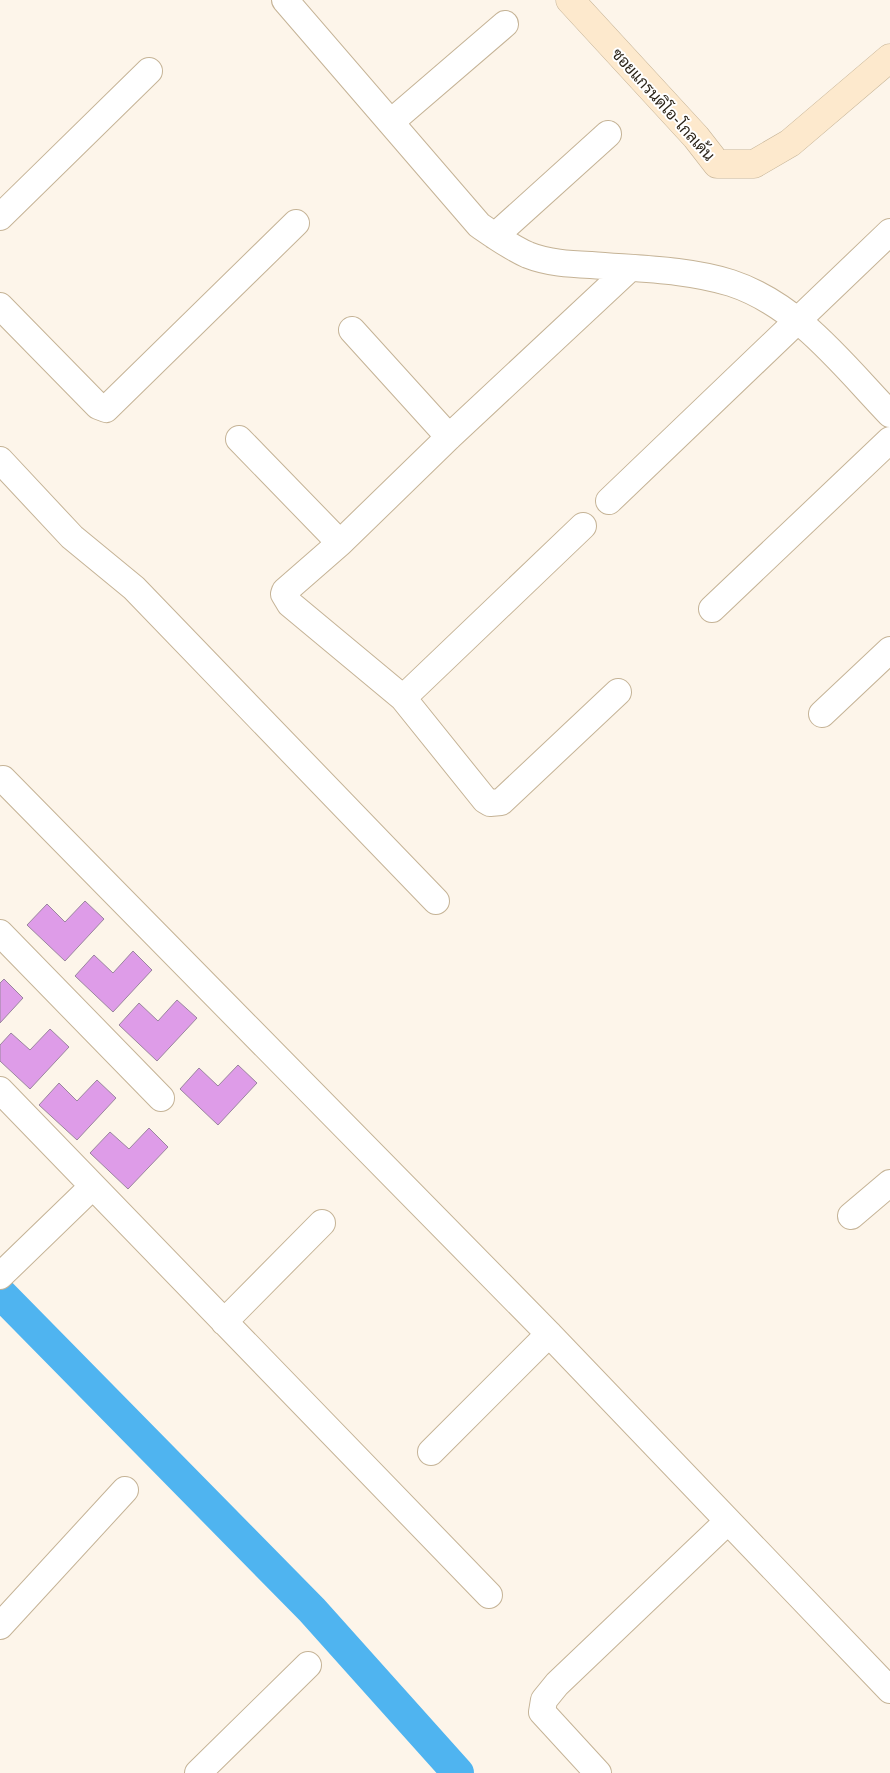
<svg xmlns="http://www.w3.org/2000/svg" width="890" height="1773" viewBox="0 0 890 1773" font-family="Lato,Sarabun,sans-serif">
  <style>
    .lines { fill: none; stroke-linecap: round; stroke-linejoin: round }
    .canal { stroke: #4fb4f0; stroke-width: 32 }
    .building { fill: #de9ce8; stroke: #9a859e }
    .street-casing { stroke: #c5b396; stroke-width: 28 }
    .secondary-casing { stroke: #c5b396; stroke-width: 29 }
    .street { stroke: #fff; stroke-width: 26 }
    .secondary { stroke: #fde9cd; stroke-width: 28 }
    .labels { text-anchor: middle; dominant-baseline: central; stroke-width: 4; stroke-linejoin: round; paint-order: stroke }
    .street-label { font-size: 16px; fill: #2b2419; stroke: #fff }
  </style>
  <rect width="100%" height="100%" fill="#fdf5ea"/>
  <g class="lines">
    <path class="canal" d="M0,1293L312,1610L458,1773"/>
  </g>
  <path class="building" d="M85,901L104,919L65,961L27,925L47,904L65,922Z
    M133,951L152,970L113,1012L75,976L94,955L113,973Z
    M4,979L23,998L0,1023V983Z
    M177,1000L197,1018L157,1061L119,1025L139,1003L158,1021Z
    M50,1029L69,1047L30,1089L0,1061V1045L11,1033L30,1050Z
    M238,1065L257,1083L218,1125L180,1089L199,1068L218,1086Z
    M97,1080L116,1098L77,1140L39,1105L59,1083L77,1101Z
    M149,1128L168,1147L128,1189L90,1153L110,1132L129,1149Z"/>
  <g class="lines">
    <defs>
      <path id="street" d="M285,0L479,225C495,236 510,247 528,255C548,263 570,264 591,265C637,269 686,269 731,283C798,305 843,365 890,414
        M391,122L505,24
        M0,217L149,71
        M495,236L608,134
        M0,306L98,406L106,409L296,223
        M352,330L449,437
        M239,439L340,543
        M0,460L72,537L134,588L436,901
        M609,501L890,232
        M712,609L890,440
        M618,692L501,802L490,803L485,800L403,698L290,604L284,594L285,591L340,543L449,437L629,269
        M403,698L583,526
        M822,714L890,650
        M3,779L549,1334L890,1690
        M0,933L161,1098
        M0,1090L489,1595
        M851,1216L890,1183
        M0,1276L93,1186
        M224,1322L322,1223
        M431,1452L549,1334
        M0,1626L125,1490
        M198,1773L308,1665
        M598,1773L542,1712L544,1700L557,1684L728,1521"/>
      <path id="secondary" d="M570,0L696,137L717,164H754L790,143L890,58"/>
    </defs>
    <use href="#street" class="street-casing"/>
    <use href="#secondary" class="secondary-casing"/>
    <use href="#street" class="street"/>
    <use href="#secondary" class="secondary"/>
  </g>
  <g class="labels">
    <g class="street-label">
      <text transform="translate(664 104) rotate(48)">ซอยแกรนดิโอ-โกลเด้น</text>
    </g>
  </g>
</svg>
